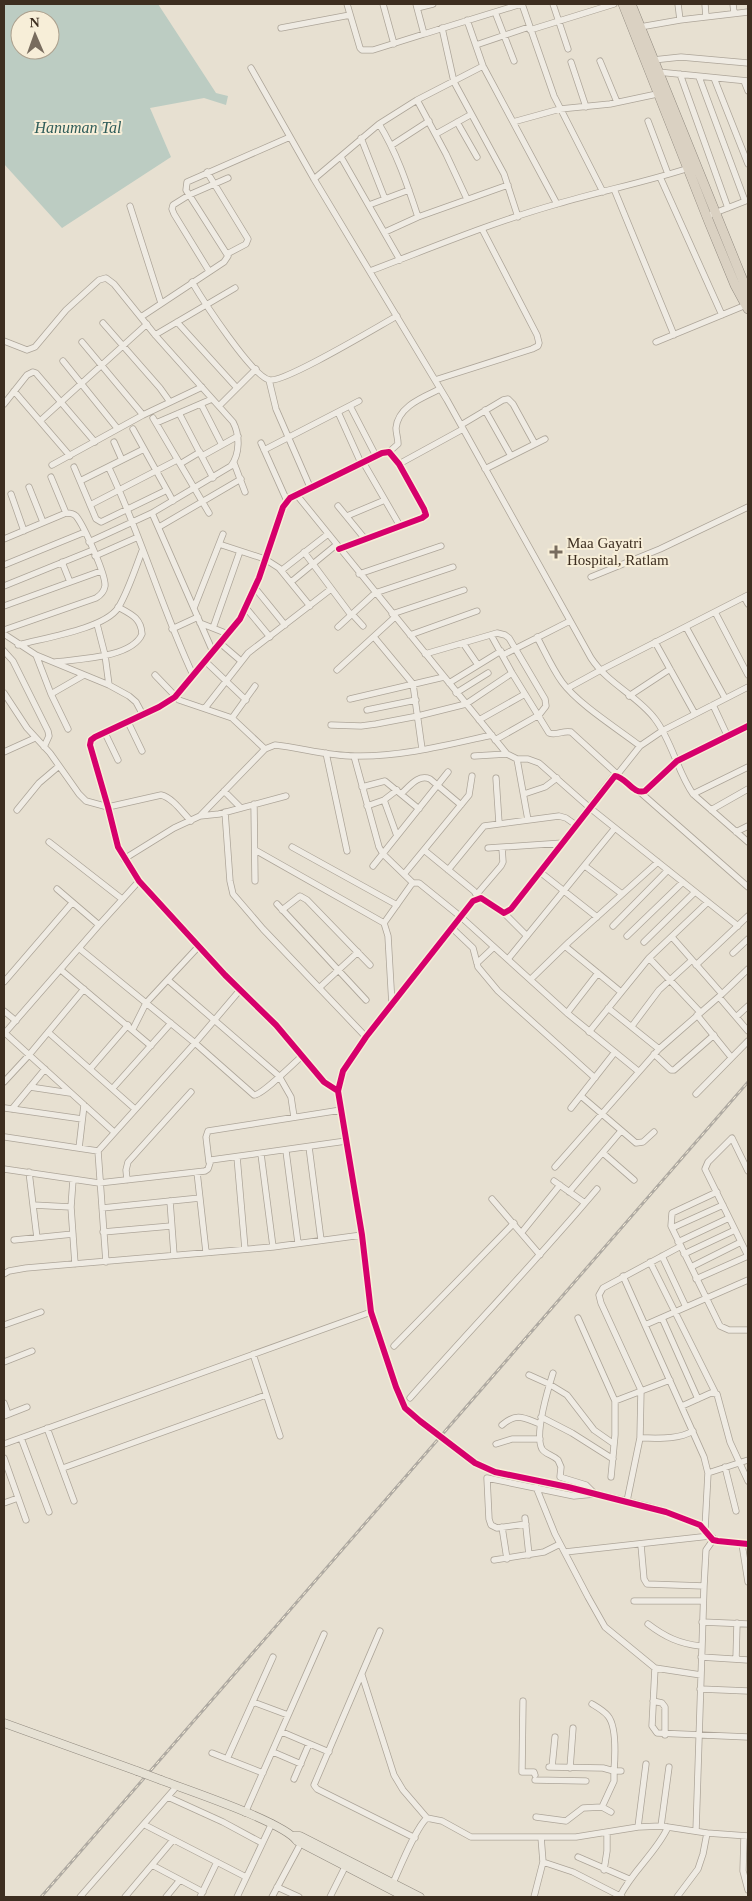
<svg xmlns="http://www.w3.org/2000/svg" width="752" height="1901" viewBox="0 0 752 1901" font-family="Georgia,serif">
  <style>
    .water { fill: #bcccc2; fill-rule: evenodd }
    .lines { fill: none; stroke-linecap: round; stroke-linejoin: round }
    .minor-casing { stroke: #ada599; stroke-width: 7 }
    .major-casing { stroke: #928b80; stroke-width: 9 }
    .highway-casing { stroke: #928b80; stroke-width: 10 }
    .minor { stroke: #efebe3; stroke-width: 5.5 }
    .major { stroke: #e6e1d4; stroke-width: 8 }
    .highway { stroke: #dad1c2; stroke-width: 9 }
    .rail-casing { stroke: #afaaa2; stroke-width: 3 }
    .rail { stroke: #f7eed8; stroke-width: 1; stroke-dasharray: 4; stroke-linecap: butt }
    .minor-bridge-casing { stroke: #ada599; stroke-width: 7; stroke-linecap: butt }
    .major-bridge-casing { stroke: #928b80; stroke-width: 9; stroke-linecap: butt }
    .minor-bridge { stroke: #efebe3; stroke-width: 5.5 }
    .major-bridge { stroke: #e6e1d4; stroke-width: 8 }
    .cycleway-casing { stroke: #f7eed8; stroke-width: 9 }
    .cycleway { stroke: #d6006c; stroke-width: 6 }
    .poi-dot { fill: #786c5e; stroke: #f7eed8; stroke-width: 2 }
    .labels { text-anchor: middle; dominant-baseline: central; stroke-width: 4; stroke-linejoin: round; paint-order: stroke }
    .poi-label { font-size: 15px; fill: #3d2e20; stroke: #f7eed8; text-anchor: start }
    .water-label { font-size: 16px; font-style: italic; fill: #2f5d5a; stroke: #f7eed8 }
  </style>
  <rect width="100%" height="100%" fill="#e7e0d1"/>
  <path class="water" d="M4,4H158L216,93L228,96L226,105L204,98L150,108L171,157L62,228L4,164ZM20,20H50V50H20Z"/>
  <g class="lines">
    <defs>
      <path id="minor" d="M347,4L360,48L362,50H373L424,34
        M383,4L394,44
        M416,4L424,34L521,4
        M522,4L554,96L603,192
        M553,4L568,49
        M678,4L680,20
        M705,4L706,17
        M733,4L734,13
        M417,8L433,4
        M495,12L514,61
        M467,20L483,66L557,204
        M640,27L680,20L748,12
        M281,28L350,15
        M442,28L454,82L504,174L518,217
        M530,30L614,4
        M476,45L529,27
        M653,60L681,57L748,63
        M600,61L617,102
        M571,62L586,107
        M251,68L314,179L447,400L591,658C608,684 638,696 655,719C672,741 677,771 693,794L748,842
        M658,72L748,81
        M680,74L728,208
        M699,77L745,201
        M714,78L748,164
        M744,81L748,91
        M417,100L446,154L467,199
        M648,121L668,174
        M457,122L477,157
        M513,122L560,109L610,104L657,94
        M379,124C397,153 407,184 418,217
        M436,134L470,115
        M361,138L385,199
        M392,145L429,121
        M341,157L400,260
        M207,172L248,239L246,244L227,254
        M660,177L722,315
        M314,179L379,124L417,100L483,66
        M614,189L674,335
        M369,205L409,190
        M130,206L161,303
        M707,216L748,200
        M385,232L418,217L508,185
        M209,271L174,214L172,209L173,205L189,195L228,178
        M370,271C431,248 493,222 557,204C601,191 646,182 689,168
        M192,282C202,299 253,378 270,380C286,382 377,327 397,316
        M141,317L224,262L228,256L186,190L187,182L290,137
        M177,322L237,388
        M103,323L160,388L170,402
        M155,335L235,288
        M4,341L27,350L35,347L66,310L99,280L106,278L114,284L156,336L233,422C240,435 240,454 231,466L152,513L89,542
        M82,342L143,415
        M656,342L746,305
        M63,361L117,428
        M269,380L276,409L310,487
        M435,380L532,349L538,346L539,343L537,335L482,229
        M14,391L70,456
        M4,404L27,375L33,372L36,373L95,442
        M201,404L222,445
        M219,406L256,369
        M350,406L376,456
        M485,410L511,456
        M338,412L361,463
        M179,413L213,478
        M153,418L209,513
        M40,421L147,324
        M156,423L212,399
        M461,425L503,400L508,399L513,404L535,444
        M133,429L173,501
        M114,442L122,460
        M261,443L287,501
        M264,450L359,401
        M389,452L398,444C398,438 396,433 396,428C398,406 424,397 440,389
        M202,456L238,436
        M363,462L400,526
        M234,463L245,492
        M180,464L200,452
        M399,464L463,429
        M52,465L143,415L202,387
        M74,467L96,519L101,522L167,490
        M109,468C141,535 161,607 193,675
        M485,469L545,439
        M51,477L66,513
        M80,481L144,449
        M29,487L43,522
        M11,494L24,531
        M296,494L507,754L517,759H528L539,763L590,808L738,926
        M90,505L177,460
        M338,506L365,539
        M152,513L213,652
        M347,516L385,500
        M159,527L241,479
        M4,539L66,513C70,513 73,513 76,516C84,526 106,575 105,586C104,592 101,595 96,598L4,630
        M219,544L265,559L279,568L310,606
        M304,552L351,615
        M95,556L138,537
        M62,562L70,582
        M4,565L85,532
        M282,570L328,534
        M359,574L441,546
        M591,577L660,549L748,507
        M291,582L336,545
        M4,586L93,550
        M255,588L285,625
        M744,597L748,604
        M4,606L101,571
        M194,608L223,534
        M246,608L270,637
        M715,612L748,675
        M352,614L363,626
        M392,614L464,590
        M200,623L228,634
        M97,624L105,655L109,685
        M338,627L375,593L453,567
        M686,627L725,698
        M213,628L240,551
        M172,629L198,617
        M4,634L36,655L109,685L129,696L136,702L143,715
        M410,635L477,611
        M491,635L512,673L549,733C557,736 563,730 571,732L617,774
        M374,637L413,684L422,749
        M537,637C545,652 552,668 562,682C578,704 618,729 640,746
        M655,642L695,714
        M220,643L241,661
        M463,643L478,665
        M18,645C43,638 104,629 118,608C127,594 136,567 142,551
        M4,651L13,661L48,731L49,736L44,747
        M425,654L497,633L505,635L509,638L545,699L546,706L539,715L495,740
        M36,655L51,694L68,729
        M503,655L570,621
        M205,661L246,700
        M55,662C78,659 132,658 142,634C141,618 131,614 118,607
        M337,670L395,617
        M155,675L179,700L232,718L265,749
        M449,683L501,651
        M568,688L599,671L748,595
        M4,693L27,728L50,753L79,794L86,801L108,807L161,795C173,798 182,812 191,821
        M456,693L488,673
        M51,694L84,675
        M629,696L670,669
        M350,699L444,677
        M713,705L728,737
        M205,708L248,653L331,589
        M367,710L416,700
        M232,718L255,686
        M479,720L525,694
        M128,722L142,751
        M331,725L361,726L376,724L418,716L466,704L512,673
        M105,733L118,760
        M4,752L35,738
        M326,753L347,851
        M354,756L379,847L383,854L413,883
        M474,756L507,754
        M517,759L528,820
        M617,775L640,746L662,731L748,687
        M496,778L499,823
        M362,787L385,781L419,809
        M224,791L240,807
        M641,793L748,887
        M401,794C410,786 418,774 430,779L461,805
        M524,794L545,787L557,778
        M693,794L748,767
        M384,800L397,836
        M254,804L255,881
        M367,806L384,800L397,790
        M17,810L39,783L59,766
        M711,810L748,789
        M225,812L230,881L233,894L263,929L366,1037
        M200,816L219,814L286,796
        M736,832L748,826
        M49,842L122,899
        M292,847L397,905
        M488,848L563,843
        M255,850L384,923L388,936L392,1005
        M424,850L474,891L478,898
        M124,859L174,828L200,816L265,749L275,745C302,748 328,756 355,756C401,757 447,745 492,735
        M373,866L448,772
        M585,866L622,894
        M448,870L484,826L559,816L566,818L576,825
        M540,872L597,917
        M405,873L469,795L472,776
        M57,889L99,925
        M477,894L501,866L503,862L502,848
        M277,904L366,1000
        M282,910L300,896L307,900L370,965
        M504,913L527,936
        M384,923L411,885L413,883H419L461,917L567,1013L638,1071
        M613,926L668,870
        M452,928L473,948L478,967L498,991L595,1078
        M627,936L683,882
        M672,937L722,994
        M644,942L695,892
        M565,946L621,992
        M80,949L195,1043L254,1095C262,1095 293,1064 302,1056
        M733,953L748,939
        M649,958L700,1012
        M508,959L615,828
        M477,963L494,947
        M696,965L748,916
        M61,970L151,1046
        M531,979L569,942L658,862
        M168,980L279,1076L291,1097L294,1117
        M4,982L72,903
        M319,988L358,952
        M719,997L748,1031
        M608,1008L659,1049
        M4,1011L16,1021
        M567,1013L598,973
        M697,1015L731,1057
        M736,1017L748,1006
        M632,1026L659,990L692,960
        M133,1029L146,1003L199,946
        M48,1032L135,1109
        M589,1032L649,958L708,902
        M5,1033L114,1132
        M4,1034L99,925L139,881
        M654,1054L671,1070H674L714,1035
        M90,1069L128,1025
        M4,1082L29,1055L84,989
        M30,1087L70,1093
        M113,1088L171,1023
        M338,1091L324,1082L276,1025L225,975L139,881L118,847L108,807L90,745L91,740L95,737L159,707L175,697L240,619L259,578L283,507L290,498L382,453L389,452L399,464L424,509L426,515L422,518L339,549
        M696,1094L748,1041
        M581,1096L636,1143L643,1142L654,1132
        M5,1108L82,1119
        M571,1108L615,1052
        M12,1109L45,1069
        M5,1137L98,1151
        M309,1147L321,1240
        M79,1148L84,1105
        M286,1151L298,1243
        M603,1153L634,1180
        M261,1154L273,1247
        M237,1157L245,1249
        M209,1162L206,1137L208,1131L341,1110
        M555,1167L659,1049L722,994L748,969
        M4,1169L99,1183L205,1171L208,1169L211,1160L346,1141
        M748,1171L732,1138L708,1162L705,1169L748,1256
        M29,1172L37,1238
        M197,1172L206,1252
        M73,1180L71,1207L75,1264
        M127,1180L126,1170L128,1162L191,1092
        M554,1181L585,1203
        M569,1192L621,1131
        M717,1192L672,1213L671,1226L720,1326L729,1330H748
        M492,1199L540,1255
        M170,1201L174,1255
        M33,1205L71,1207
        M102,1208L200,1198
        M672,1228L723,1205
        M103,1232L171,1226
        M522,1232L560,1185
        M14,1240L73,1234
        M678,1242L729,1218
        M684,1254L735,1230
        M662,1256L686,1307
        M106,1262L98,1151L195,1043L240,990
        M650,1262L715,1392
        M691,1267L741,1242
        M4,1274L9,1271L26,1268L273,1247L362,1235
        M623,1276L704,1457L708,1473L705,1529
        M696,1279L748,1256
        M578,1318L615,1401V1435L611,1477
        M662,1318L698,1399
        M4,1325L41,1312
        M645,1325L748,1280
        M394,1346L514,1223
        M253,1354L280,1436
        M4,1362L32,1351
        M553,1373C548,1389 534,1434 542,1449C545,1454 553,1455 558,1460L561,1467L560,1477L586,1485L595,1494
        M529,1375L549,1384L567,1395L594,1430L614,1444
        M410,1398C472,1328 537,1260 597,1189
        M615,1401L670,1380
        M4,1403L8,1414
        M682,1406L711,1393L717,1394L730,1442L748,1481
        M4,1416L27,1407
        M541,1417L572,1433L613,1459
        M502,1425C517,1412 524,1418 540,1424
        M47,1428L74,1501
        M21,1438L49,1512
        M640,1438C658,1438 677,1440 693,1431
        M4,1444L371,1312L362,1235L338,1091L343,1071L366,1037L473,901L481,898L504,913L511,909L613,777L618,776L638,791H645L677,761L748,726
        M496,1444L512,1439H540
        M4,1458L26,1520
        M725,1467L736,1511
        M63,1468L266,1395
        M708,1473L748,1460
        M536,1487L555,1534L588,1597L605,1627L655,1668L701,1675
        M568,1487C610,1498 654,1505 694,1522C705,1527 708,1537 718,1541L748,1544
        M627,1501L640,1438L641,1390L601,1303L599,1295L603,1288L681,1246
        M4,1503L18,1498
        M525,1518L529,1555
        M526,1524L497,1528L491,1525L489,1519L487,1478L574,1496L595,1494
        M502,1527L507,1559
        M742,1544L748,1582
        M641,1545L644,1579L647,1584L704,1586
        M565,1552L710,1536
        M494,1560L544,1552L560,1544
        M634,1601H703
        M702,1622L748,1624
        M648,1624C665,1637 680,1644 701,1646
        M380,1631L314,1785L317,1789L415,1838
        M701,1657L748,1660
        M736,1659L737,1623
        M655,1668L652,1726L657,1733L748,1737
        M362,1675L394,1775L403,1790L427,1818
        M700,1689L748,1691
        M523,1701L522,1772H534L535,1775
        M653,1701L662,1703L665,1707V1735
        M253,1702L288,1715
        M282,1732L329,1752
        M273,1752L301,1764
        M212,1753L263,1773
        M227,1759L273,1657
        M549,1767L603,1768L614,1771C615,1758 617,1727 608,1716C604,1711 597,1707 592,1704
        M552,1767L555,1737
        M570,1768L573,1728
        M294,1779L309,1744
        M535,1780L586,1781
        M168,1797L223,1822L262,1843
        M602,1807L611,1812
        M245,1813L324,1634
        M536,1817L566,1821L583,1808L602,1807L614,1781V1771H621
        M145,1825L246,1877
        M661,1826L669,1767
        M638,1827L646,1764
        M696,1831L704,1586L706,1550L713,1540
        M744,1836L743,1871L748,1890
        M578,1857L629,1879
        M543,1862L573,1872L622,1897
        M152,1865L203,1892
        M604,1870L607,1851V1832
        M392,1885C399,1870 416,1827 427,1818L442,1821L471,1837H576L638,1827L661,1826L707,1833L748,1836
        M277,1887L299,1897
        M620,1896C633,1870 656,1853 668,1827
        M80,1897L177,1786
        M125,1897L173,1840
        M166,1897L180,1880
        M200,1897L217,1862
        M237,1897L272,1823
        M272,1897L301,1843
        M330,1897L345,1867
        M534,1897L543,1862L541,1837
        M677,1897L698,1869L703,1854L707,1833"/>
      <path id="major" d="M4,1723L137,1771
        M161,1780C187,1790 284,1822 297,1841L405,1897
        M293,1836H300L420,1897"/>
      <path id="highway" d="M623,4L709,222L735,285L748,309
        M631,4L748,293"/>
    </defs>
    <use href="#minor" class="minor-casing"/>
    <use href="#major" class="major-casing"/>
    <use href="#highway" class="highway-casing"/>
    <use href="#minor" class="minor"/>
    <use href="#major" class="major"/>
    <use href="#highway" class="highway"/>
    <defs>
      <path id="rail" d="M41,1897L748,1082"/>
    </defs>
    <use href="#rail" class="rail-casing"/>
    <use href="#rail" class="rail"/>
    <defs>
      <path id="minor-bridge" d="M371,1312L396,1387L405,1408L420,1421L475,1463L495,1472L568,1487"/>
      <path id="major-bridge" d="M137,1771L161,1780"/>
    </defs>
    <use href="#minor-bridge" class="minor-bridge-casing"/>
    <use href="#major-bridge" class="major-bridge-casing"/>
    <use href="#minor-bridge" class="minor-bridge"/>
    <use href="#major-bridge" class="major-bridge"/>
    <defs>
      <path id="cycleway" d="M748,726L677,761L645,791C633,795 626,777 615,776L511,909L504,913L481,898L473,901L366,1037L343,1071L338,1091L362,1235L371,1312L396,1387L405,1408L420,1421L475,1463L495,1472L568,1487L666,1512L700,1525L713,1540L718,1541L748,1544
        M338,1091L324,1082L276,1025L225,975L139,881L118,847L108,807L90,745L91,740L95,737L159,707L175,697L240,619L259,578L283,507L290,498L382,453L389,452L399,464L424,509L426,515L422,518L339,549"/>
    </defs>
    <use href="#cycleway" class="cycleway-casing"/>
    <use href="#cycleway" class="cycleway"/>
  </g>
  <path class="poi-dot" d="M553.5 544.5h5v5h5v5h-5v5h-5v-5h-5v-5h5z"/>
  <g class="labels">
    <g class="poi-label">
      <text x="567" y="543">Maa Gayatri<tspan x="567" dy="17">Hospital, Ratlam</tspan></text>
    </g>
    <g class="water-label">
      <text x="78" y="127">Hanuman Tal</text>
    </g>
  </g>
  <rect width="752" height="1901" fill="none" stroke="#3d2e20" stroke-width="10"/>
  <g transform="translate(35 35) rotate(358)"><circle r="24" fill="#f7eed8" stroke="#ada18e"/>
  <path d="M0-4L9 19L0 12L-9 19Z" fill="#786c5e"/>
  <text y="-8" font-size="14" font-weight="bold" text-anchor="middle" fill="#3d2e20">N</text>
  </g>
</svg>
